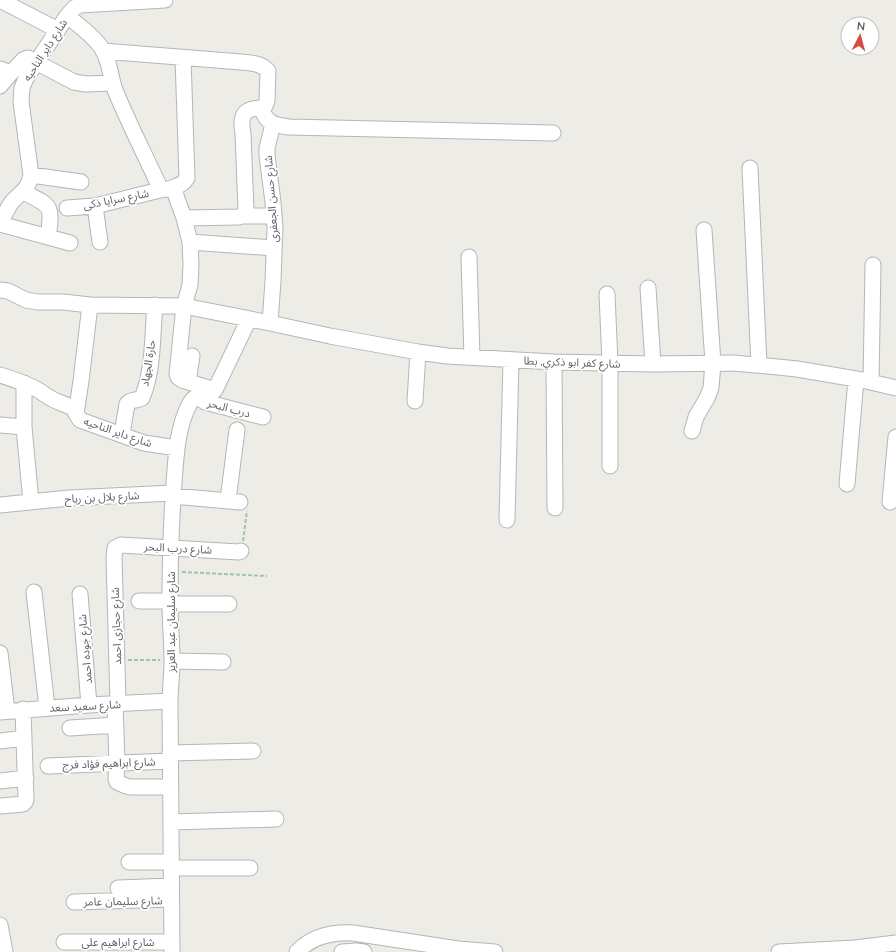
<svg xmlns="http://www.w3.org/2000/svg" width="896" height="952" viewBox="0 0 896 952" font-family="Mulish,'Noto Sans Arabic',sans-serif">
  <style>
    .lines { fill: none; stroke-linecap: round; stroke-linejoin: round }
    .minor-casing { stroke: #b3b6b9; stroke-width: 17 }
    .path { stroke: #9fc4a9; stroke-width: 2; stroke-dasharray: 4 2; stroke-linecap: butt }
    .minor { stroke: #fff; stroke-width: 15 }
    .labels { text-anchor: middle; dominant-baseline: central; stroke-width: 3.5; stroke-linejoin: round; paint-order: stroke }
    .street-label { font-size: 11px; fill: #5e6165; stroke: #fff }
  </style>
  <rect width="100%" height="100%" fill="#eeece6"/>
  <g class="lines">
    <defs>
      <path id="minor" d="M0,0L58,30
        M67,16C79,25 92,35 101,47C110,60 110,76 115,90C129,124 146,157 161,190
        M103,51L241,62C251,63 261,63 268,71L267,101L265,106L262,108C265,124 276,125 289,127L553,133
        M0,69L11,73L23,60L28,58L74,82L86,84L113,83
        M0,86L11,73
        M750,168L759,365
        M31,175L81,182
        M169,189C177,186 183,185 187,178L183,58
        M23,192C51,206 53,204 48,237
        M95,206L100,242
        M67,208L95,206L164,189C169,189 172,189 175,193L184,218L190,242L191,264L190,285L184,306L177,374L178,377L182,380L215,390
        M242,216H273
        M184,218L239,217C243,215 245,214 246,210L243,134C240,117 242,108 262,108
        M0,223C4,217 7,209 11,203C20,192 28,191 31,175L21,102L22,88L26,78L67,16L74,8L80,5L165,0
        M0,224L70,243
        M190,242L274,248
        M469,257L472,357
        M648,288L653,364
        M0,290L8,291L26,300L37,302H63L90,305L184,306L270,323L330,336L418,352L447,356L554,362L653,364L733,363L778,367L797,369L862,380L896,388
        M607,294L610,363V466
        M270,323L273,281L275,228L273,202L267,156V148L273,124
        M554,362L555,508
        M0,375C13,379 26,383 38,390C43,393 48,397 54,400C60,403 68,405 74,409C76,412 77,416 80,420L144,443L177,448
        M188,382L192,356
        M871,382L873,265
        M24,383V427L31,502
        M197,396L205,402L209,403L263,417
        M415,401L418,352
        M76,414L81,381L90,305
        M0,425L24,427
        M692,431L696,417L707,398L711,388L713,363L704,230
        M122,434L127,404C130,399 137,401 142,398C154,369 152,336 155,305
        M847,484L856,379
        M173,496L240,502
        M228,500L237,430
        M890,502L896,437
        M0,505L69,498L173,493
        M507,520L511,360
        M34,592L47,708
        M80,594L89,705
        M139,601H170
        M170,604H229
        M0,653L7,711
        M172,661L223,662
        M115,704L117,763L116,779L117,782L126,786L130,787H170
        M118,704L114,557L115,548L121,545L239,552L241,551
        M0,712L89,705L170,701
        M70,728L116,725
        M0,741L24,738
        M170,753L253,751
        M48,766L170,761
        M0,781L26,778
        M0,806L23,804L25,802L26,800L23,709
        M171,822L276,819
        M129,862H171
        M171,868H250
        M118,888L171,886
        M74,902L171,899
        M0,925L5,952
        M64,942H172
        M172,952C171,869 170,786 170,704C170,690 172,675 172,661C172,642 170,623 170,604C170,563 171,523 174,483C176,456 177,427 190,403C197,391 207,398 215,390L249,319
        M297,952C312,936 332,932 353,933L458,949L495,952
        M342,952L356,951L364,952
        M779,952L855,948L896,943"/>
    </defs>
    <use href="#minor" class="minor-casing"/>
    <path class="path" d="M243,541L247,511
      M182,572L267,576
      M128,660H160"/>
    <use href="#minor" class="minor"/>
  </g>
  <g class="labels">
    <g class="street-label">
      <text transform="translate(45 50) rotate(-57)">شارع داير الناحيه</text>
      <text transform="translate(116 199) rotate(-11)">شارع سرايا ذكى</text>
      <text transform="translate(271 199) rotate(-94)">شارع حسن الجعفرى</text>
      <text transform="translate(572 362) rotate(2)">شارع كفر ابو ذكري, بطا</text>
      <text transform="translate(148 363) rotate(-81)">حارة الجهاد</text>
      <text transform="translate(229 408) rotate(15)">درب البحر</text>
      <text transform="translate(118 432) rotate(19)">شارع داير الناحيه</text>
      <text transform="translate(102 497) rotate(-3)">شارع بلال بن رباح</text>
      <text transform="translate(178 548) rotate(3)">شارع درب البحر</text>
      <text transform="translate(171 622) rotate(-90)">شارع سليمان عبد العزيز</text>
      <text transform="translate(116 626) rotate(-92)">شارع حجازى احمد</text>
      <text transform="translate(85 649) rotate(-95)">شارع جوده احمد</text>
      <text transform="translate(85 706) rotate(-3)">شارع سعيد سعد</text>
      <text transform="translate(109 763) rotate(-2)">شارع ابراهيم فؤاد فرج</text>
      <text transform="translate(123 901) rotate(-1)">شارع سليمان عامر</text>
      <text x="118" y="942">شارع ابراهيم على</text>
    </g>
  </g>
  <g transform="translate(860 36) rotate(6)"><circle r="19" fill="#ffffff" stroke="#bfc0c1"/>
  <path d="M0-3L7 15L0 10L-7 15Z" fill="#d84b42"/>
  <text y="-6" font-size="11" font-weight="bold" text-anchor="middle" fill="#5e6165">N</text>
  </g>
</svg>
